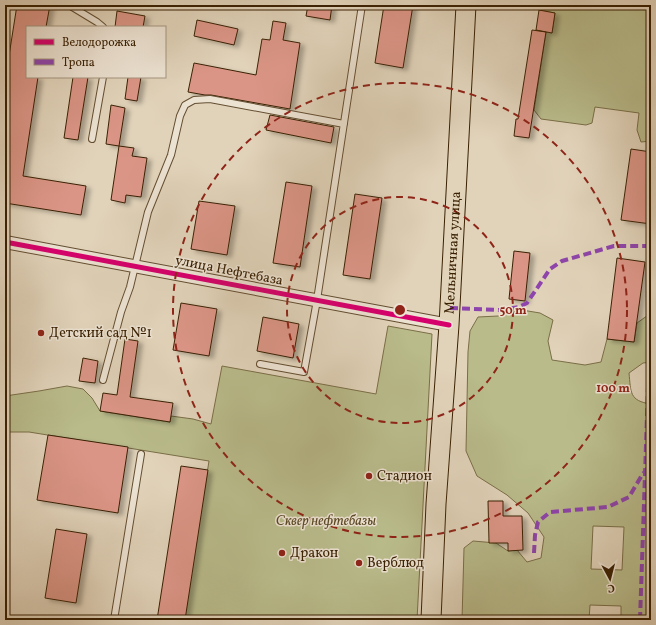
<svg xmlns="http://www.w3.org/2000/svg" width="656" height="625" viewBox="0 0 656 625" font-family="Vollkorn,serif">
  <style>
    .green { fill: #b9bb8b; stroke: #7a6e47; fill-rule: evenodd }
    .building { fill: #db9586; stroke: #3a2103; filter: url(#shadow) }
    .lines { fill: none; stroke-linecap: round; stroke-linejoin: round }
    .lane-casing { stroke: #644e31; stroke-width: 8 }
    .street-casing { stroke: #644e31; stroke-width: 14 }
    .primary-casing { stroke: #3a2103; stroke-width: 21 }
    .lane { stroke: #ece2d2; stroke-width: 6 }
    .street { stroke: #ece2d2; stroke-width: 12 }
    .primary { stroke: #e1d3ba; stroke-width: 19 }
    .quiet { stroke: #8e44ad; stroke-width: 4; stroke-dasharray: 8 4; stroke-linecap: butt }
    .cycleway-casing { stroke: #ece2d2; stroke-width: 8 }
    .cycleway { stroke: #d6006c; stroke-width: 5 }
    .ring { fill: none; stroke: #8f2418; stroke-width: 2; stroke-dasharray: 7 5 }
    .poi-dot { fill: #8f2418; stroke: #ece2d2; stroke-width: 1.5 }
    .labels { text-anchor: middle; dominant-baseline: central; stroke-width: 3; stroke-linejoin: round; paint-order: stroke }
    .street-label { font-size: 14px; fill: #3a2103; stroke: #ece2d2 }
    .poi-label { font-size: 14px; fill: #3a2103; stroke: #ece2d2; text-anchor: start }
    .park-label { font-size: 14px; font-style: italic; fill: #5a4825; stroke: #ece2d2 }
    .centre { fill: #8f2418; stroke: #ece2d2; stroke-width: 2 }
    .ring-label { font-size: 12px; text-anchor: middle; font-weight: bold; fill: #8f2418; stroke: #ece2d2; stroke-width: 3; stroke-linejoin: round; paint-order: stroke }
  </style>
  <defs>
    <filter id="shadow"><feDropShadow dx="4.5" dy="2.5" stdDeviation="2" flood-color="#0004"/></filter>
  </defs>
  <rect width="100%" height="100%" fill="#e1d3ba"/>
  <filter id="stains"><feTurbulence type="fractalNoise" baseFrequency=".005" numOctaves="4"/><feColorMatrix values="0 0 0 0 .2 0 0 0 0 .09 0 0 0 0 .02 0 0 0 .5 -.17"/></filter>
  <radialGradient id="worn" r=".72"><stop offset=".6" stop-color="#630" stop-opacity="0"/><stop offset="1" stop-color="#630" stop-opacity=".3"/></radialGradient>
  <path class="green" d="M536,5H651V141L641,142L637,130L639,113L595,107L592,123L586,125L541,119L534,110L546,32L552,33L555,13L539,10Z
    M522,310L540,313L553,320L548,341L552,360L585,365L601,362L607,339L634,342L637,323L651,313V362L643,363L629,373C631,392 629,401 651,404V620H621V606L590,605L589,620H462L464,548L473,541L496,543L508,551L517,550L527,562L541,558L544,537L528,513L507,495L477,476L466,451L468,352L470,331L478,317L498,316ZM593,526L624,527L622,570L591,569Z
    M388,326L432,334L417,620H184L209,461L29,432H5V396L39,391L67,386L83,389L92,398L100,411L170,422L171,416L193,419L211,424L222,366L376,394Z"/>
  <path class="building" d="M17,5H50L46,27H27V77H38L23,176L86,186L81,215L5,203V81Z
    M308,5H332L330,20L306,16Z
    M384,5H413L403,68L375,63Z
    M539,10L555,13L552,33L536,30Z
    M117,11L145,16L143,27H115Z
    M197,20L238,29L234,45L194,36Z
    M273,21L286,23L283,40L300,43L290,109L211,95H205L188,92L194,63L256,75L262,39L270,40Z
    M532,30L546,32L529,138L514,136L516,119H518Z
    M73,77H88L78,140L64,138Z
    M128,77H141L137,101L125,99Z
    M111,105L125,108L119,146L106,144Z
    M270,115L334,127L331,143L266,130Z
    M119,146L134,148L132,156L147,158L141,197L126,195L125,203L111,200Z
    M631,149L651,152V224L621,220Z
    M286,182L312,186L300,267L273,263Z
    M355,194L382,198L370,279L343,275Z
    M199,201L235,206L227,255L191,249Z
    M514,251L530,253L525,301L509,299Z
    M617,258L645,262L634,342L607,339Z
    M181,303L217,309L209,356L173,350Z
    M263,317L299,324L293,358L257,351Z
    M125,339L138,341L130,397L173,403L170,422L100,411L103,393L117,395Z
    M83,358L98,361L95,383L79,381Z
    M48,435L128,447L118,513L37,500Z
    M181,466L208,470L185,620H157Z
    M488,501H503V516H522L523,550L508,551V543H489Z
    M56,529L87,534L76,603L45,598Z"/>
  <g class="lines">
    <defs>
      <path id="lane" d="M69,5L97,22L103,27
        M92,139L103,77
        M260,364L304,372L317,300L362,5
        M103,380L121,312L130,287L148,212L171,155L180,116L185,105L194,100L210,99L344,124
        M114,620L141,454"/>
      <path id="street" d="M5,242L449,325"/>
      <g id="primary">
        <path id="s1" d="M431,620L436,504L449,325L466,5"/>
      </g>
    </defs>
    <use href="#lane" class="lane-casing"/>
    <use href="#street" class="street-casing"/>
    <use href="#primary" class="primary-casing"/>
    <use href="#lane" class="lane"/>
    <use href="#street" class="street"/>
    <use href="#primary" class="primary"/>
    <path class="quiet" d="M450,308L501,310L519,307L527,303L550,269L562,261L614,246H651
      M534,553L535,535L538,522L550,512L608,507L629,497L642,475L651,464
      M640,620L648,387L651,361"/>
    <defs>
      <path id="cycleway" d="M5,242L449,325"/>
    </defs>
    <use href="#cycleway" class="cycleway-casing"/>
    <use href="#cycleway" class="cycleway"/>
  </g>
  <g class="ring">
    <circle cx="400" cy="310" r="113"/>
    <circle cx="400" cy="310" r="227"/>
  </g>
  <g class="poi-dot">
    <circle cx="41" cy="333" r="4"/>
    <circle cx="369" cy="476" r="4"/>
    <circle cx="282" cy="553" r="4"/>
    <circle cx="359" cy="563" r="4"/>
  </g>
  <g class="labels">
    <g class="street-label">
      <text stroke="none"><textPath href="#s1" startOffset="368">Мельничная улица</textPath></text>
      <text transform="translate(229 271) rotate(11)">улица Нефтебаза</text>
    </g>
    <g class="poi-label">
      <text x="49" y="333">Детский сад №1</text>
      <text x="377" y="476">Стадион</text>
      <text x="290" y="553">Дракон</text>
      <text x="367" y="563">Верблюд</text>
    </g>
    <g class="park-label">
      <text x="326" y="521">Сквер нефтебазы</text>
    </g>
  </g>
  <circle cx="400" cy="310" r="6" class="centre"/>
  <g class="ring-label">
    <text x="513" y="314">50 m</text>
    <text x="613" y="392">100 m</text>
  </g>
  <rect width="656" height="625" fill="none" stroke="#e1d3ba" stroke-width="20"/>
  <rect x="6" y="6" width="644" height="613" fill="none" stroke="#3a2103" stroke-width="2"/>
  <rect x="10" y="10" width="636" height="605" fill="none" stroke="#3a2103"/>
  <rect x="26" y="26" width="140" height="52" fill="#ece2d2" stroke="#a5957f"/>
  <rect x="34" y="39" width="20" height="6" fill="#d6006c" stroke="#a5957f"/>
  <text x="62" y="46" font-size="12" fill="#3a2103">Велодорожка</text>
  <rect x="34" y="59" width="20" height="6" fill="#8e44ad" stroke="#a5957f"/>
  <text x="62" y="66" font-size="12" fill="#3a2103">Тропа</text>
  <g transform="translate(610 579) rotate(173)" stroke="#ece2d2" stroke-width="3" paint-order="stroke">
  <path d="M0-3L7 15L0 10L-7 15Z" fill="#3a2103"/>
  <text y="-6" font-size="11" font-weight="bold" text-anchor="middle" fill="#3a2103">С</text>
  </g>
  <rect width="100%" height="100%" filter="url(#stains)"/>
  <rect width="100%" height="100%" fill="url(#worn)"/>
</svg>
